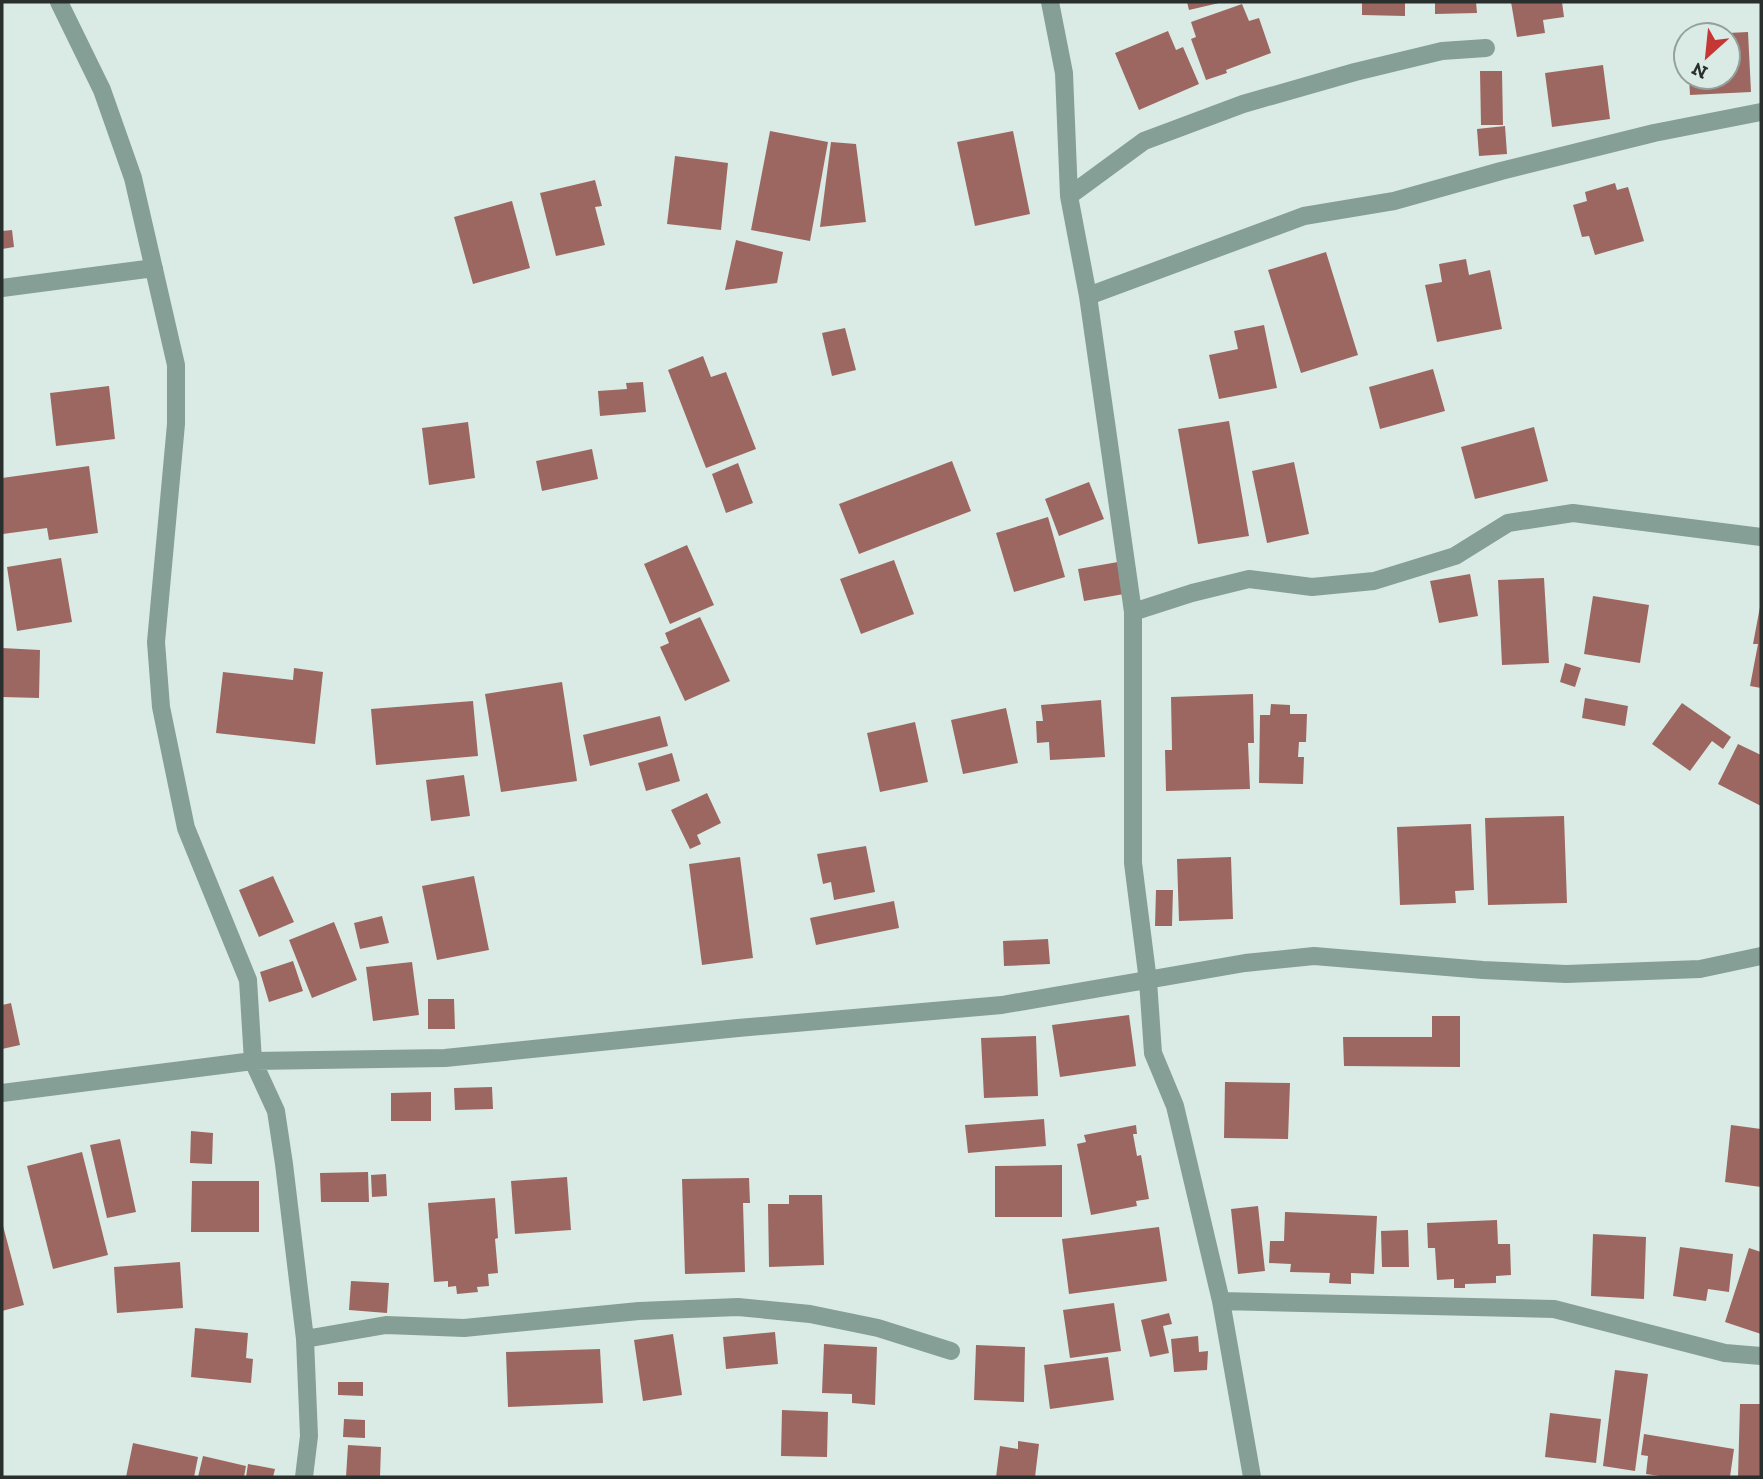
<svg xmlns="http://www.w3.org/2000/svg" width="1763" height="1479" viewBox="0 0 1763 1479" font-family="'Zilla Slab',serif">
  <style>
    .building { fill: #9d6761 }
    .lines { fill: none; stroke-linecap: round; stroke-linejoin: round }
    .street { stroke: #859f96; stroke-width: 18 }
  </style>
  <rect width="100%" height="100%" fill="#daebe5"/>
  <path class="building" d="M1187,2H1219V3L1189,10Z
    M1362,2H1405V16L1362,15Z
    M1435,2H1476L1477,13L1435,14Z
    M1511,2H1562L1564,17L1543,20L1545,33L1517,37Z
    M1242,4L1249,21L1259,18L1271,53L1226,70L1227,73L1206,80L1191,39L1196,37L1191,22Z
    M1168,31L1176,50L1183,47L1199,84L1139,110L1115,53Z
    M1748,32L1751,92L1690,95L1689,77H1728V33Z
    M1603,65L1610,119L1552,127L1545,73Z
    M1480,71H1502L1503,125H1481Z
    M1505,126L1507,154L1479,156L1477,129Z
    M770,131L828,142L810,241L751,230Z
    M1013,131L1030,214L975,226L957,142Z
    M831,142L856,144L866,222L820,227Z
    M675,156L728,163L721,230L667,224Z
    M595,180L602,206L595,207L605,245L556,256L540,193Z
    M1615,183L1617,190L1628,187L1644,241L1595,255L1589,236L1582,237L1573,205L1587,201L1585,192Z
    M512,201L530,268L473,284L454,217Z
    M12,230L14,247L2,249V231Z
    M736,240L783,252L777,283L725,290Z
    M1326,252L1358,355L1301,373L1268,270Z
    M1466,259L1469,275L1490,270L1502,329L1437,342L1425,285L1442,282L1439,264Z
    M1264,325L1277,388L1219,399L1209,355L1238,349L1234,331Z
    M845,328L856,370L832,376L822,333Z
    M703,356L711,377L726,372L756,449L706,468L668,370Z
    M1433,369L1445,411L1380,429L1369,387Z
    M643,382L646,412L600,416L598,391L627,389L626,383Z
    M109,386L115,439L56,446L50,393Z
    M1229,421L1249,536L1198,544L1178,429Z
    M468,422L475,478L429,485L422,428Z
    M1534,427L1548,481L1475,499L1461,447Z
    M592,449L598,479L542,491L536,461Z
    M952,461L971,511L859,554L839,504Z
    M1294,462L1309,534L1267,543L1252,471Z
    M738,463L753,503L726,513L712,474Z
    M89,466L98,533L49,540L47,528L3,534L2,478Z
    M1089,482L1104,519L1059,536L1045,499Z
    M1048,517L1065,577L1014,592L996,533Z
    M687,545L714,605L670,624L644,564Z
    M61,558L72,622L17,631L7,567Z
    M894,560L914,614L861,634L840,579Z
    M1118,562L1124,594L1084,601L1078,569Z
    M1470,574L1478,616L1439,623L1430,581Z
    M1544,578L1549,663L1502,665L1498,580Z
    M1593,596L1649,605L1640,663L1584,654Z
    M1760,607H1761V688L1750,686L1758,644H1753Z
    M700,617L730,681L685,701L660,647L669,643L665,633Z
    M2,648L40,650L39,698L2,697Z
    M1565,663L1581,668L1575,687L1560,682Z
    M294,668L323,672L315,744L216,733L223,672L293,680Z
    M562,682L577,781L501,792L485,694Z
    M1253,694L1254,743H1248L1250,789L1166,791L1165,750H1172L1171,697Z
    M1585,698L1628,706L1625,726L1582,718Z
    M1101,700L1105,757L1050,760L1049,742L1037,743L1036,721H1043L1041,705Z
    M473,701L478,756L376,765L371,709Z
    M1682,703L1731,737L1723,749L1712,741L1690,771L1652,744Z
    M1271,704L1290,705V714H1307L1306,742H1299L1298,757H1304L1303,784L1259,783L1260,715H1270Z
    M1006,708L1018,763L963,774L951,720Z
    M660,716L668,746L590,766L583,735Z
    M915,722L928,782L880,792L867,733Z
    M1738,744L1761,755V806L1718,784Z
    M672,753L680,781L646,791L638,763Z
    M464,775L470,816L431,821L426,780Z
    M707,793L721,823L697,835L701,844L690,849L671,810Z
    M1564,816L1567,903L1488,905L1485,818Z
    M1471,824L1474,890L1455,891L1456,903L1400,905L1397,827Z
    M866,846L875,892L834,900L831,882L823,884L817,854Z
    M740,857L753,958L702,965L689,864Z
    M1231,857L1233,919L1179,921L1177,859Z
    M273,876L294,922L259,937L239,890Z
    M474,876L489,950L437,960L422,886Z
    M1156,890H1173L1172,926H1155Z
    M894,901L899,928L816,945L810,918Z
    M382,916L389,943L360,949L354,923Z
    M334,922L357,980L312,998L289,940Z
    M1048,939L1050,964L1004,966L1003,941Z
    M293,961L303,991L269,1002L260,972Z
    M412,962L419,1015L373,1021L366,967Z
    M428,999H454L455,1029H428Z
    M11,1003L20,1045L2,1049V1005Z
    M1129,1015L1136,1066L1060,1077L1052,1025Z
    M1432,1016H1460V1067L1344,1066L1343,1037H1432Z
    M1036,1036L1038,1096L984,1098L981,1038Z
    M1225,1082L1290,1083L1288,1139L1224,1138Z
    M492,1087L493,1109L455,1110L454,1088Z
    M431,1092V1121H391V1093Z
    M1044,1119L1046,1146L968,1153L965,1125Z
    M1136,1125L1137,1134H1133L1137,1156L1141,1155L1149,1199L1136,1201L1137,1206L1091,1215L1077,1144L1086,1142L1084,1135Z
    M1731,1125L1761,1129V1187L1725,1182Z
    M191,1131L213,1133L212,1164L190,1163Z
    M120,1139L136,1212L107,1218L90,1145Z
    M82,1152L108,1255L53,1269L27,1166Z
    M1062,1165V1217H995V1166Z
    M368,1172L369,1202H321L320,1173Z
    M386,1174L387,1196L372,1197L371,1175Z
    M567,1177L571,1230L515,1234L511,1181Z
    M749,1178L750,1203H743L745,1272L685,1274L682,1179Z
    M192,1181H259V1232H191Z
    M789,1195H822L824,1265L769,1267L768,1204H789Z
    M495,1198L498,1238L495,1239L498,1273L488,1274L489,1286L477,1287L478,1292L457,1294L456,1286L448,1287V1281L434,1282L428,1203Z
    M1258,1206L1265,1271L1238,1274L1231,1209Z
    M1285,1212L1377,1216L1374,1274L1351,1273V1284L1329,1283L1330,1273L1290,1272L1291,1264L1269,1263L1270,1241H1284Z
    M1497,1220L1498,1244H1510L1511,1275L1496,1276V1283L1465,1284V1288H1454V1279L1437,1280L1435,1248H1428L1427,1223Z
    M2,1222L24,1305L2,1311Z
    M1159,1227L1167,1281L1069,1294L1062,1239Z
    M1408,1230L1409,1267H1382L1381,1231Z
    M1593,1234L1646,1237L1644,1299L1591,1296Z
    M1680,1247L1733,1254L1729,1292L1708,1289L1706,1301L1673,1296Z
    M1749,1248L1761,1252V1334L1725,1322Z
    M180,1262L183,1308L117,1313L114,1267Z
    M351,1281L389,1283L387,1313L349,1310Z
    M1114,1303L1121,1351L1070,1358L1063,1310Z
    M1169,1313L1172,1324L1163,1326L1169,1353L1150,1357L1141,1320Z
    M195,1328L248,1333L246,1358L253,1359L251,1383L191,1377Z
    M775,1332L778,1364L726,1369L723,1337Z
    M673,1334L682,1395L643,1401L634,1340Z
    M1198,1336L1199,1352L1208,1351L1207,1370L1174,1372L1171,1339Z
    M824,1344L877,1347L875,1405L852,1403V1394L822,1393Z
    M976,1345L1025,1347L1024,1402L974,1400Z
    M600,1349L603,1403L508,1407L506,1352Z
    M1108,1357L1114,1400L1050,1409L1044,1365Z
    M1615,1370L1648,1374L1635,1471L1603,1466Z
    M338,1382H363V1396L338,1395Z
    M1740,1404H1761V1477H1738Z
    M782,1410L828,1412L827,1457L781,1456Z
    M1550,1413L1601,1419L1596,1463L1545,1457Z
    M344,1419L365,1420V1438L343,1437Z
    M1644,1434L1734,1449L1730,1477H1667L1646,1474L1648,1456L1641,1455Z
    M1018,1441L1039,1444L1035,1477H996L1000,1446L1018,1449Z
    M133,1443L198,1457L194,1477H126Z
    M348,1445L381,1447L380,1477H346Z
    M203,1456L246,1466L244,1477H198Z
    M248,1464L275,1469L273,1477H246Z"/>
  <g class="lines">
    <path class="street" d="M59,2L102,90L133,178L176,365V424L156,642L161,707L186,828L248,980L253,1061L276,1111L284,1164L305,1339L309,1436L304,1477
      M1050,2L1064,73L1069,196L1088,296L1133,612V863L1148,981L1153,1053L1175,1106L1221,1301L1252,1477
      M1069,196L1144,141L1243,104L1355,72L1442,51L1486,48
      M2,288L154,268
      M1088,296L1304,216L1394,201L1501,171L1654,133L1761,112
      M1133,612L1192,593L1249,579L1312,587L1374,581L1455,556L1508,523L1573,513L1761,537
      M2,1093L253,1061L445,1058L738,1028L1002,1005L1245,963L1314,956L1483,970L1566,974L1700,969L1761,956
      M1221,1301L1554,1309L1725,1353L1761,1356
      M305,1339L386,1325L464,1328L639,1311L738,1307L810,1314L878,1328L951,1351"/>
  </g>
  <rect width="1763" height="1479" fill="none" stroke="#292f2d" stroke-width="7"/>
  <g transform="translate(1707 56) rotate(207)"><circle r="33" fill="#daebe5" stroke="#93a09b" stroke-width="2"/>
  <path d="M0-5L12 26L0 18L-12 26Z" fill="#c53734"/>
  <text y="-10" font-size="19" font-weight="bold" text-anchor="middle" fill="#292f2d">N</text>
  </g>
</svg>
